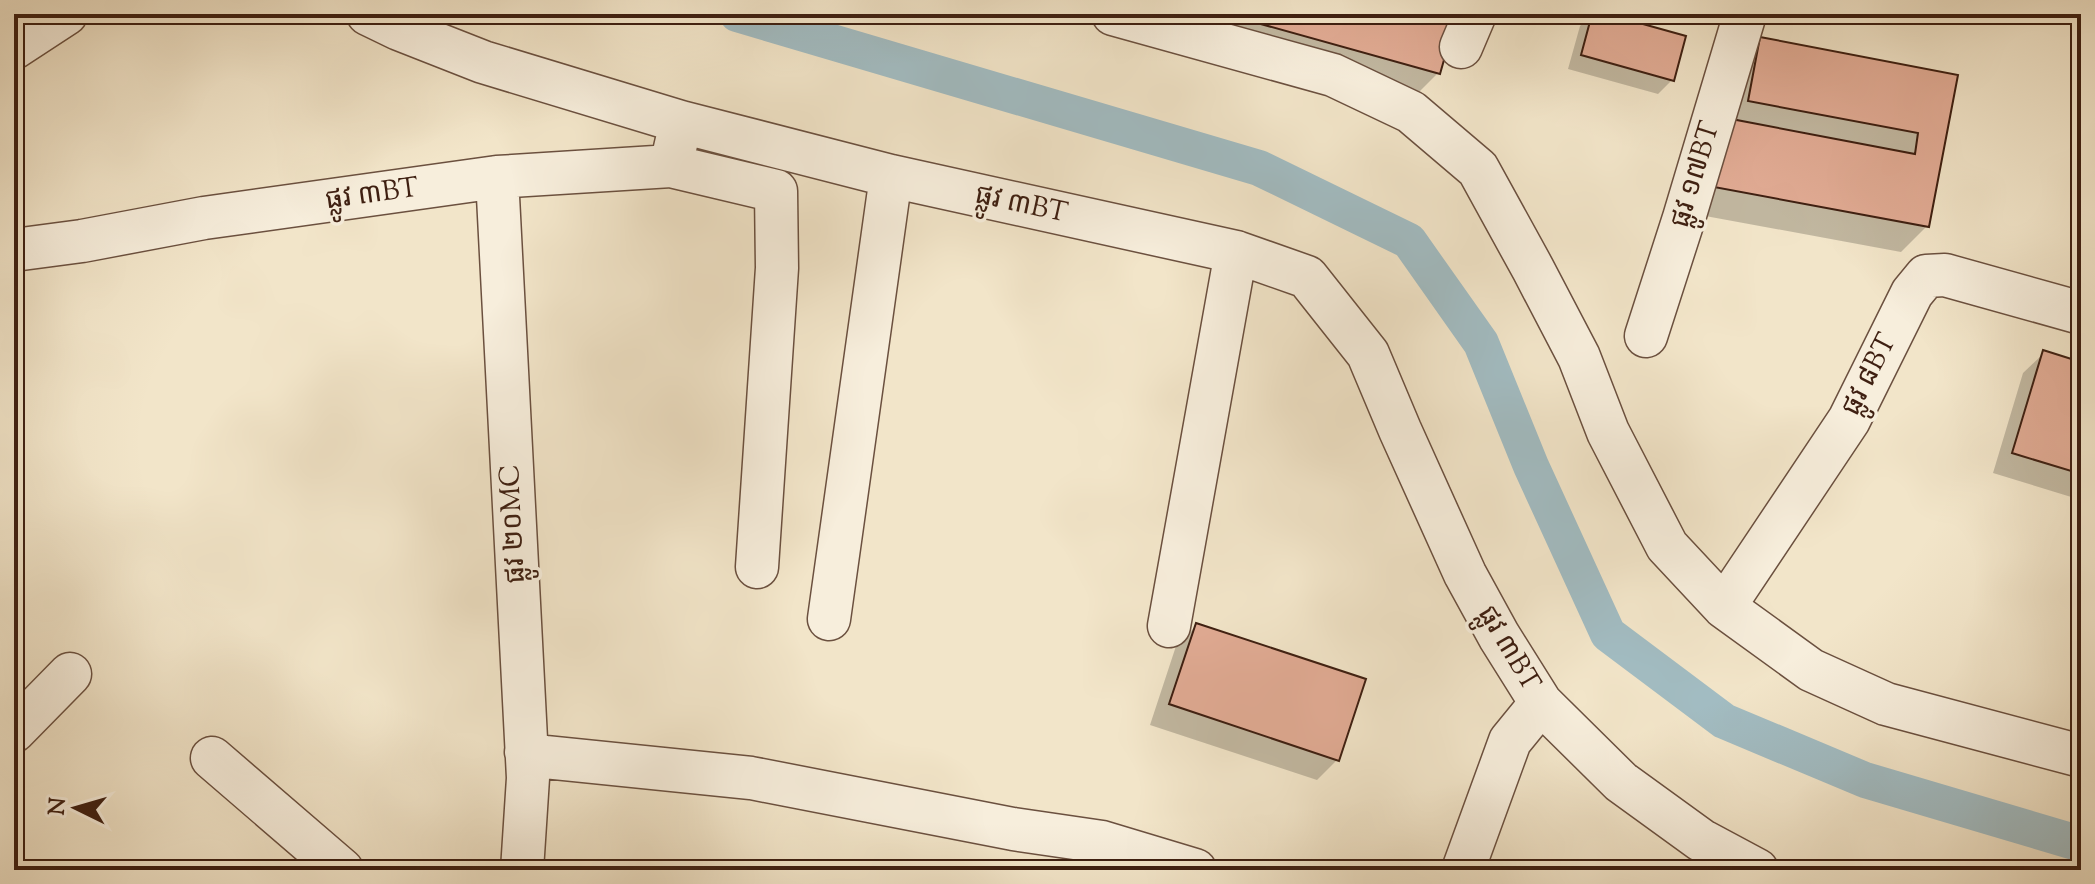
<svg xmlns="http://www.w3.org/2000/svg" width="2095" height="884" viewBox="0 0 2095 884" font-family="'Sorts Mill Goudy','Noto Sans Khmer',serif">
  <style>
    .shadow { fill: #0003 }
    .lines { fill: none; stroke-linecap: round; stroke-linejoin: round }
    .canal { stroke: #a2bcc2; stroke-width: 36 }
    .building { fill: #e1ab94; stroke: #3e1f11; stroke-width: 2 }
    .minor-casing { stroke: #6b503f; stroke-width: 45 }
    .minor { stroke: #f7eedc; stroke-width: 42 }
    .labels { text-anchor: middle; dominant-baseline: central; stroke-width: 7; stroke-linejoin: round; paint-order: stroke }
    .street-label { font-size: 28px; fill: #3e1f11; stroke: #f7eedc }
  </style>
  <rect width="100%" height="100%" fill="#f2e5c9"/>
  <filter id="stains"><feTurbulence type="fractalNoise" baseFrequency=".0025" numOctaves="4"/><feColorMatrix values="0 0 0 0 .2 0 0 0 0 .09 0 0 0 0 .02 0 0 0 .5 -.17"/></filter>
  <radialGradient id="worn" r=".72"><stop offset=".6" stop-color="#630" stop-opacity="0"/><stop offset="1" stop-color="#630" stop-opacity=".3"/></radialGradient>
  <path class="shadow" d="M1134,14H1455L1438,73L1412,99Z
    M1592,14H1600L1672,80L1658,94L1568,69L1580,26Z
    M1760,39L1955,76L1927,226L1901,252L1689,213L1734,65Z
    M2044,353L2081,364V500L1993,473L2023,373Z
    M1197,625L1337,760L1317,780L1150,725L1176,646Z"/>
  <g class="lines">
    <path class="canal" d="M737,14L1259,168L1409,241L1481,343L1531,466L1608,634L1724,721L1865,780L2081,844"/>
  </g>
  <path class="building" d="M1225,14H1457L1440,74Z
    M1592,14H1607L1686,36L1674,81L1581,55Z
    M1760,37L1958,75L1929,227L1714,187L1726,118L1915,154L1918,133L1748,101Z
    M2043,350L2081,362V474L2012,453Z
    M1196,623L1366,679L1339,761L1169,704Z"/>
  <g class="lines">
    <defs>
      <path id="minor" d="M368,14L399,29L483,62L681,122L891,176L1236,252L1307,277L1368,354L1400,430L1465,574L1499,636L1541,703L1621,782L1701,840L1757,870
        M1113,14L1333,75L1411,112L1478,169L1533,269L1579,357L1608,432L1667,546L1724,607L1811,670L1886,704L2081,756
        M1461,47L1475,14
        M14,48L66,14
        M671,166L776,191L777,268L757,567
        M497,177L528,778L522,870
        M14,250L82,241L204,218L497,177L671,166L681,122
        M1646,336L1684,218L1745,14
        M1724,607L1849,420L1912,293L1926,276L1945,275L2081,313
        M829,619L891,176
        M1169,626L1236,252
        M14,731L70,674
        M526,752L545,757L751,778L1013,829L1102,842L1195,870
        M212,758L342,870
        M1463,870L1510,741L1541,703"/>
    </defs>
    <use href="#minor" class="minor-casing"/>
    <use href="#minor" class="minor"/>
  </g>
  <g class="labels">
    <g class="street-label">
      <text transform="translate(1696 175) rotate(-73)">ផ្លូវ ១៧BT</text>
      <text transform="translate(372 195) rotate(-8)">ផ្លូវ ៣BT</text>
      <text transform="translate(1021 205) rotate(12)">ផ្លូវ ៣BT</text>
      <text transform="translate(1870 375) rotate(-63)">ផ្លូវ ៨BT</text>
      <text transform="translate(514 524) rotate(-93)">ផ្លូវ ២០MC</text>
      <text transform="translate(1508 649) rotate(59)">ផ្លូវ ៣BT</text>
    </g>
  </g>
  <rect width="2095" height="884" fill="none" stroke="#f2e5c9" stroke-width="48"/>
  <rect x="16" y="16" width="2063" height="852" fill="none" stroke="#3e1f11" stroke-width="4"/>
  <rect x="24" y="24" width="2047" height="836" fill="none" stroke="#3e1f11" stroke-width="2"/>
  <g transform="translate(76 808) rotate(275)" stroke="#f7eedc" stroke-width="6" paint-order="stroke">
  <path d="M0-6L14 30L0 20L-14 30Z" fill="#3e1f11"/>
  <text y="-12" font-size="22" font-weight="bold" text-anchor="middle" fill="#3e1f11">N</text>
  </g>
  <rect width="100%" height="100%" filter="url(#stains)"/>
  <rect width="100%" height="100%" fill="url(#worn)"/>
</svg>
